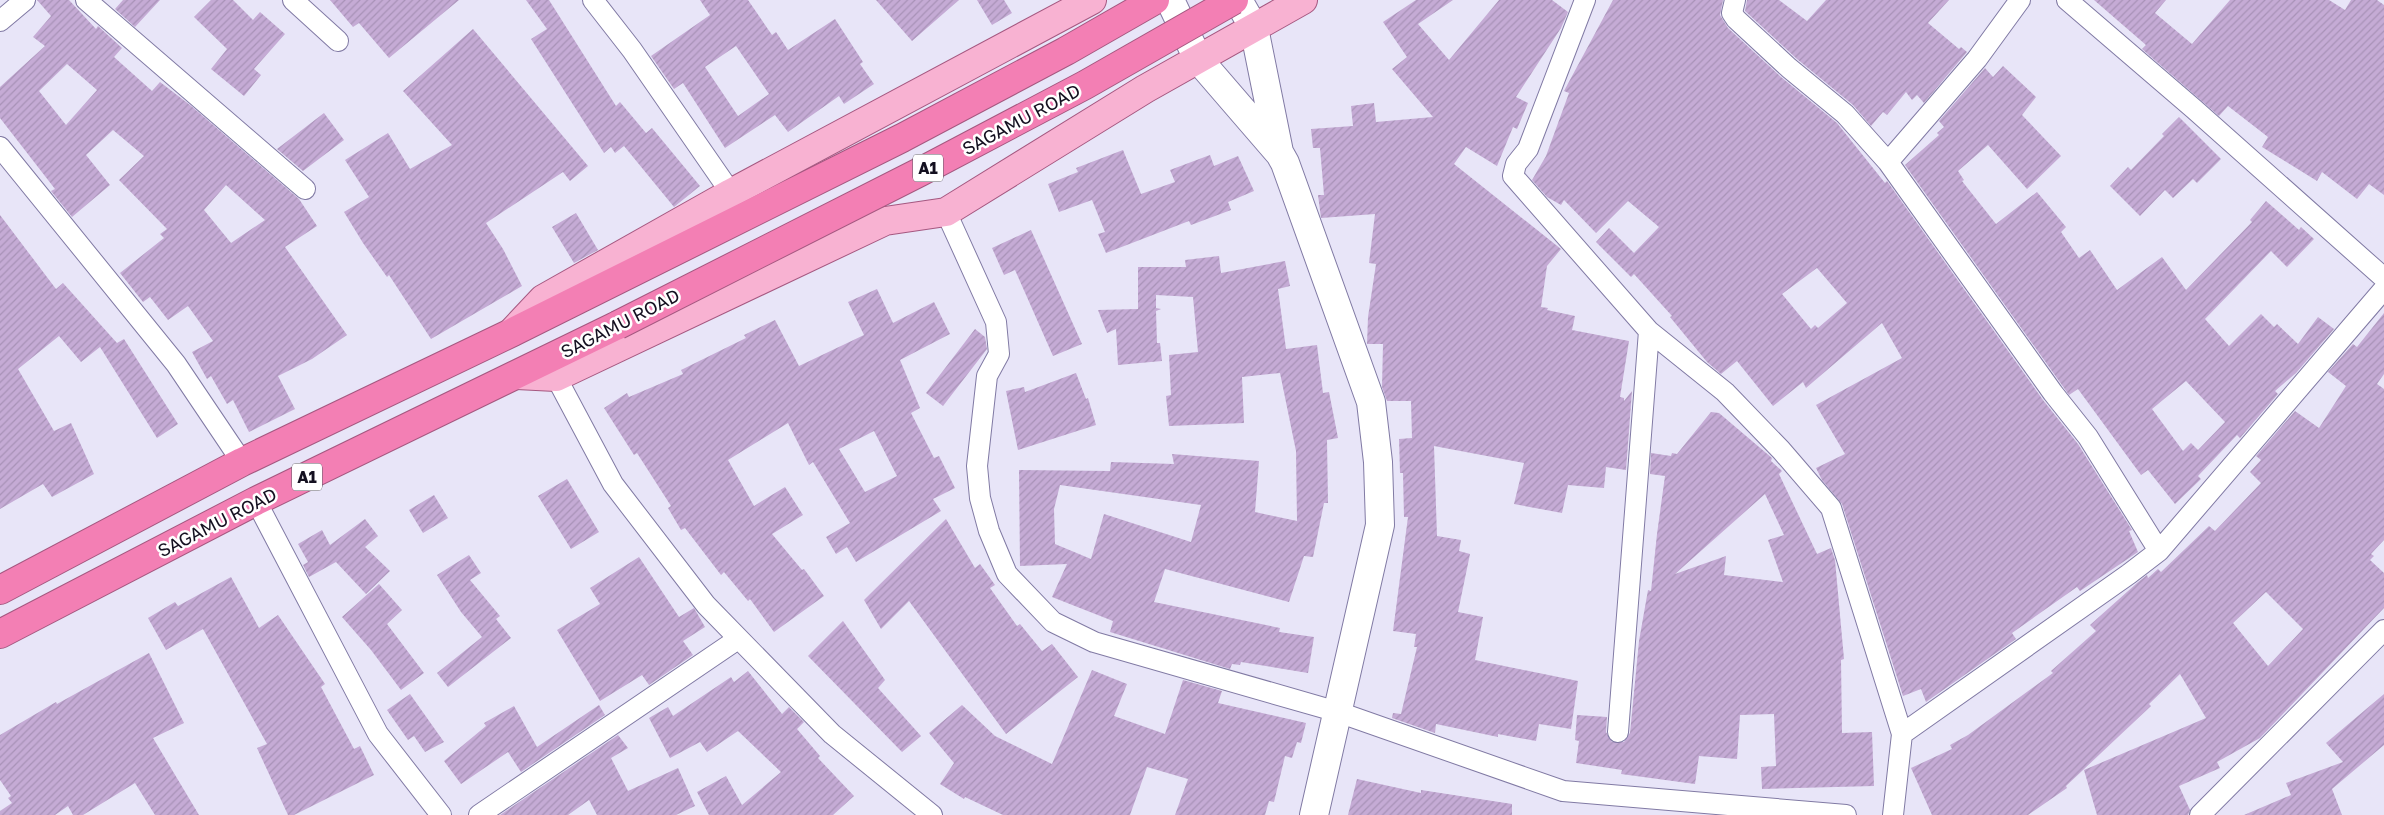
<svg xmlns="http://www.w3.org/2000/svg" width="2384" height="815" viewBox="0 0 2384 815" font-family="'Golos Text',sans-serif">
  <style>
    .building { fill: url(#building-hatch); fill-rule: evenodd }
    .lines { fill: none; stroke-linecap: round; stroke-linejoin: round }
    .street-casing { stroke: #817aa4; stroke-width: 22 }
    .secondary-casing { stroke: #817aa4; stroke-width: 30 }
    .primary-casing { stroke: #a55880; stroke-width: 30 }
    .highway-casing { stroke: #a55880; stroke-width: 30 }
    .street { stroke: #fff; stroke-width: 20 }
    .secondary { stroke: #fff; stroke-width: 28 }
    .primary { stroke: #f8b2d2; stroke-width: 28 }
    .highway { stroke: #f37fb4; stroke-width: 28 }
    .highway-bridge-casing { stroke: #a55880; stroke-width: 30; stroke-linecap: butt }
    .highway-bridge { stroke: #f37fb4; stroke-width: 28 }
    .labels { text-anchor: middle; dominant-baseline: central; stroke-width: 5; stroke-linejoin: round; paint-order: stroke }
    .shield { fill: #fff; stroke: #5a5863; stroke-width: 1 }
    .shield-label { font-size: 16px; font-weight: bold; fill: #141020 }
    .street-label { font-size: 18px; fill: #141020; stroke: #fff }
  </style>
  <defs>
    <pattern id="building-hatch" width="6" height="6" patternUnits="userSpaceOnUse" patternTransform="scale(1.25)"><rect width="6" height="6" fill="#c5abd5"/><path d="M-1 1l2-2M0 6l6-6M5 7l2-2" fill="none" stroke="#a892b7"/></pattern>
  </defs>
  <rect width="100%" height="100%" fill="#e8e5f8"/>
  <path class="building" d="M37,0H69L96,29L98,26L122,48L114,57L152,91L160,82L190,105L299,199L317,226L285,247L347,335L312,359L278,376L295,409L249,432L233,400L227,404L211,376L207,379L192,352L213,341L188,306L168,320L150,297L143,302L120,273L164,238L160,234L167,229L119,180L144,156L113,130L86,155L110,185L72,217L51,191L55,189L0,118V87L45,46L33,37L51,16ZM67,64L97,90L66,125L39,91ZM226,185L265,220L231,243L204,210Z
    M123,0H160L135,27L115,9Z
    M211,0H233L253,20L260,12L285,34L254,69L261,75L244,96L211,69L227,49L194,17Z
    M330,0H459L389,58L359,23L353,27Z
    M526,0H549L616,106L620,102L646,133L652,128L700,186L674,207L624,146L615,153L611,147L604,153L531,39L547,29Z
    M700,0H748L772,35L776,32L788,50L835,19L863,62L860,64L874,84L844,104L839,96L788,132L775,115L725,148L683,83L674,89L651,56L710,15ZM736,46L769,94L738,116L705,67Z
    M876,0H959L912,41Z
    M977,0H1004L1012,13L992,25Z
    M1416,0H1453L1418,24L1449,60L1499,0H1552L1568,12L1561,28L1516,97L1528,103L1517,129L1513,127L1497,166L1466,147L1454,164L1561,249L1547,266L1541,307L1548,308L1547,310L1575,316L1572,330L1629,341L1620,397L1624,398V401L1632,391L1626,470L1606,467L1604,488L1568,485L1562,513L1514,504L1524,463L1434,446L1437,536L1461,540L1459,551L1470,554L1458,612L1483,617L1475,660L1578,681L1571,729L1539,724L1536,741L1498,734V737L1436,724L1435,733L1392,718L1393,713L1401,714L1417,647H1414L1416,634L1393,631L1408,517H1404L1403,473H1400L1399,439L1412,438L1411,401H1387L1382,387L1383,344H1367L1368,317L1376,264L1369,263L1375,214L1321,218L1318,195H1324L1320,148H1313L1311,129L1353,126L1351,106L1374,103L1376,122L1433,117L1392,69L1407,57L1383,22Z
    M1613,0H1723L1720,15L1728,28L1781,77L1837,123L1885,183L1887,181L2043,400L2078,444L2132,530L2129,531L2138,552L2080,591L2077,587L2012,633L2016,639L1926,702L1921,689L1903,696L1842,504L1822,480L1816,468L1845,454L1816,405L1902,358L1882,323L1806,388L1803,382L1773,406L1737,361L1721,374L1707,362L1670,317L1672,316L1634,274L1631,277L1596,242L1609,228L1634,253L1659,227L1628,201L1596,233L1564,200L1561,205L1547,197L1532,180L1546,156L1569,93L1564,91ZM1817,268L1847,303L1818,328L1815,325L1811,329L1782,294Z
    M1747,0H1779L1807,21L1826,0H1949L1928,23L1959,49L1961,47L1967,52L1924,103L1917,95L1912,100L1906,92L1887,115L1883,112L1871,126L1853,105L1797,59L1745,11Z
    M2094,0H2166L2155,13L2192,44L2230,0H2329L2345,10L2351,0H2377L2384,5V195L2369,184L2357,199L2322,172L2317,181L2262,147L2268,137L2228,106L2219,116L2142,49L2146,45Z
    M473,29L588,166L570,181L563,172L486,223L503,249L522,286L431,339L389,275L387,277L363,243L344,212L369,197L345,160L388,133L410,169L452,145L403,91Z
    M2003,66L2036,97L2022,115L2061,156L2027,189L1988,145L1958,171L1964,180L1962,181L1996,224L2037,192L2066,227L2061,232L2079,258L2090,250L2117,290L2162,257L2186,290L2252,222L2250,220L2266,201L2299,230L2301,227L2314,239L2287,267L2271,251L2205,319L2229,346L2261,314L2274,327L2277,324L2298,344L2318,317L2334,329L2296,373L2275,391L2278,394L2240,438L2237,435L2198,476L2201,479L2175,504L2148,470L2141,475L2078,389L2069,395L1905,165L1939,135L1937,133L1944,127L1939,121L1985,68L1993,77ZM2186,381L2225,422L2198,450L2191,443L2183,451L2152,409Z
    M324,113L344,140L303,171L277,149Z
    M2179,117L2221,159L2197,183L2193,179L2173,198L2165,190L2140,216L2110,186L2128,167L2131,170L2164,136L2162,134Z
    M1123,150L1141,194L1175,182L1170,170L1210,155L1214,166L1238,156L1254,191L1228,202L1231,210L1191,225L1189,221L1106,253L1098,234L1105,232L1092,200L1059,212L1048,184L1078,172L1076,168Z
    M576,213L598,250L574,263L552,227Z
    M0,215L56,289L63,283L117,343L124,339L178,424L157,438L100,347L81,362L59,336L18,369L54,431L71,423L94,474L52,497L43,484L0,509Z
    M1031,230L1082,344L1053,356L1015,270L1004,275L992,248Z
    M1219,256L1221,273L1285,261L1290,286L1278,289L1286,349L1317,345L1323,393L1329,392L1338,438L1327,440L1328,503H1324L1313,557L1304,556L1289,602L1165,569L1154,602L1280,628L1279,632L1314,637L1308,673L1241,662L1240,665L1232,664L1230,669L1110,632L1113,621L1052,597L1067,564L1020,566L1019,470L1110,471L1111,462L1174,464L1172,454L1259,461L1255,512L1297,521L1296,451L1280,373L1242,377L1244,423L1169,426L1166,396L1171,395L1169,355L1198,352L1193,297L1156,295V308L1161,309L1156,311L1157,343H1160L1162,361L1118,365L1116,329L1107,333L1098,310L1138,309V267H1186L1185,260ZM1060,485L1201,505L1191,542L1104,514L1091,559L1055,544L1054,509Z
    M877,289L893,323L934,302L950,334L900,360L920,408L911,413L934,458L939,456L955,488L933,499L941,511L856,562L847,547L836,554L826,537L850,523L813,462L809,465L788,423L728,460L754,506L785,487L803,515L772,534L802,570L804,569L824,596L774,632L750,599L748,601L724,572L721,575L685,528L681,530L668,508L671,506L637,453L634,455L604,408L627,393L629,397L683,374L681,370L746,338L744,335L775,320L799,366L864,335L848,302ZM874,431L897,476L865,492L839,449Z
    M2384,313V374L2377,384L2384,389V540L2371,554L2374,556L2370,560L2384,573V608L2260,738L2217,762L2220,768L2179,786L2190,810L2188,815H2097L2084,770L2206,718L2180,674L2149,704L2151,706L2066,786L2067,788L2028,815H1932L1911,768L1952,749L1950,745L1968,735L2053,673L2051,671L2096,631L2090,625L2137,583L2147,575L2148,578L2158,569L2161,572L2209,526L2215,531L2261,483L2250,472L2261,460L2256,456L2295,411L2319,428L2346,386L2328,372L2353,344L2357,347ZM2266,592L2303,629L2268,666L2233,623Z
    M975,329L985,337L987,349L943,406L926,393Z
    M1076,373L1086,399L1088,398L1096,425L1018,450L1006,391L1024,387L1025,392Z
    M1711,412L1719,413L1772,458L1771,461L1782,471L1779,474L1817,554L1831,548L1835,560L1844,659L1841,660L1842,733L1872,732L1874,786L1762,789L1761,767L1776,766L1774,714L1740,715L1737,759L1699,756L1695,784L1621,774L1622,770L1576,763L1579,741L1575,740L1577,715L1607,717L1606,732L1612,742H1624L1630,733L1639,641L1648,590L1651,591L1657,534L1665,476L1650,474L1651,453L1671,456L1672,453L1677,454ZM1765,494L1784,535L1768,540L1783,582L1724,575L1726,556L1675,574Z
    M567,479L599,532L571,549L538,496Z
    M434,495L448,518L423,533L409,510Z
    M365,519L378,536L365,547L390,571L366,594L336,562L309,577L303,565L308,562L298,544L322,530L330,545Z
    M946,519L975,568L980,564L995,585L990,588L1017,626L1020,624L1042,651L1052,644L1078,677L1006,734L909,601L881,629L864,600Z
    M469,555L481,573L470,580L500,616L496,619L511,638L448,687L437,673L482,637L461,612L437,575Z
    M639,557L679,617L694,608L705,627L683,641L693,655L649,685L642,675L600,701L557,630L600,604L590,588Z
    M231,577L259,628L278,615L325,684L321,687L354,749L360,746L374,775L294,815H288L257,748L267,744L203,629L166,650L148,618L175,602L178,606Z
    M379,584L402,610L387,624L424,673L401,690L371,650L342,617Z
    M843,621L885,680L878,688L921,736L902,752L808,656Z
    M149,653L184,723L153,738L199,815H155L135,783L83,815H73L68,806L55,815H0V811L12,803L8,798L11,796L0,780V735L56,702L57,704Z
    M1092,670L1127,684L1114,716L1165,734L1183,680L1222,691L1218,703L1306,723L1301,743L1297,742L1292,758L1285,756L1274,802L1269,801L1265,815H1175L1188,779L1147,767L1130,815H1003L965,797L964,799L940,784L954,763L929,733L962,705L995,736L1052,764Z
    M748,671L782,714L789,707L804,722L797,729L820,756L818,758L854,796L833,815H709L697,792L726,776L742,805L781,772L738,731L707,752L700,742L670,758L649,718L668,707L673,716L731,677L734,682Z
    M410,694L444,742L425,752L414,736L408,740L387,710Z
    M2384,694V745L2332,789L2342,815H2244L2291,795L2286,783L2343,762L2326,743Z
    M599,705L605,715L521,772L508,752L461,784L444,761L486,726L484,723L514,706L537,747Z
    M618,735L628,748L611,758L628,791L678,768L695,806L676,815H597L589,800L568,815H500Z
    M1357,779L1421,793V790L1512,804V815H1348Z"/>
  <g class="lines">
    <defs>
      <path id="street" d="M86,0L305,189
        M293,0L338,41
        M593,0L632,50L731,193
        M1585,0L1528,149L1516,164L1513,176L1649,331L1725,392L1781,450L1831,508L1902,734L1893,815
        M1735,0L1732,13L1736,19L1789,68L1845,114L1888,162L2053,393L2088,437L2159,551
        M2067,0L2194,109L2384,278
        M0,21L25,0
        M0,147L176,364L242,462
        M1888,162L1977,59L2020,0
        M946,212L996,322L999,354L987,376L977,466L980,498L989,531L1007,574L1053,622L1094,642L1338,712L1563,791L1846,815
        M556,377L613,484L706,605L832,734L932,815
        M256,501L378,734L441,815
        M1618,732L1649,331
        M1902,734L2129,574L2159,551L2384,289
        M479,815L738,639
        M2200,815L2384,630"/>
      <path id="secondary" d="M1170,0L1198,59L1280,154L1285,163L1371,402L1378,462L1380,525L1314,815
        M1238,0L1254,28L1279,152"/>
      <path id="primary" d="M512,332L543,299L731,193L1092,0
        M517,375L556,377L885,221L946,212L1145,89L1303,0"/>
      <path id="highway" d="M0,590L242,462L511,333L902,138L1066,51L1155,0
        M0,634L256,501L618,325"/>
    </defs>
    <use href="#street" class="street-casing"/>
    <use href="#secondary" class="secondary-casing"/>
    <use href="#primary" class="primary-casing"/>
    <use href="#highway" class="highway-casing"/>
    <use href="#street" class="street"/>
    <use href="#secondary" class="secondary"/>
    <use href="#primary" class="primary"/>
    <use href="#highway" class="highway"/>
    <defs>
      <path id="highway-bridge" d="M618,325L920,172L1085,85L1234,0"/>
    </defs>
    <use href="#highway-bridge" class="highway-bridge-casing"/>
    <use href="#highway-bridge" class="highway-bridge"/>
  </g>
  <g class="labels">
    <g class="shield">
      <rect x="913" y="154.5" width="30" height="27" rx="4"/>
      <rect x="292" y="463.5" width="30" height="27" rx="4"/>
    </g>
    <g class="shield-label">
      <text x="928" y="168">A1</text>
      <text x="307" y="477">A1</text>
    </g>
    <g class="street-label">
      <text transform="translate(1021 119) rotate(-28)">SAGAMU ROAD</text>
      <text transform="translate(620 323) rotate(-27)">SAGAMU ROAD</text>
      <text transform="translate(217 522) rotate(-27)">SAGAMU ROAD</text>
    </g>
  </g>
</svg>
